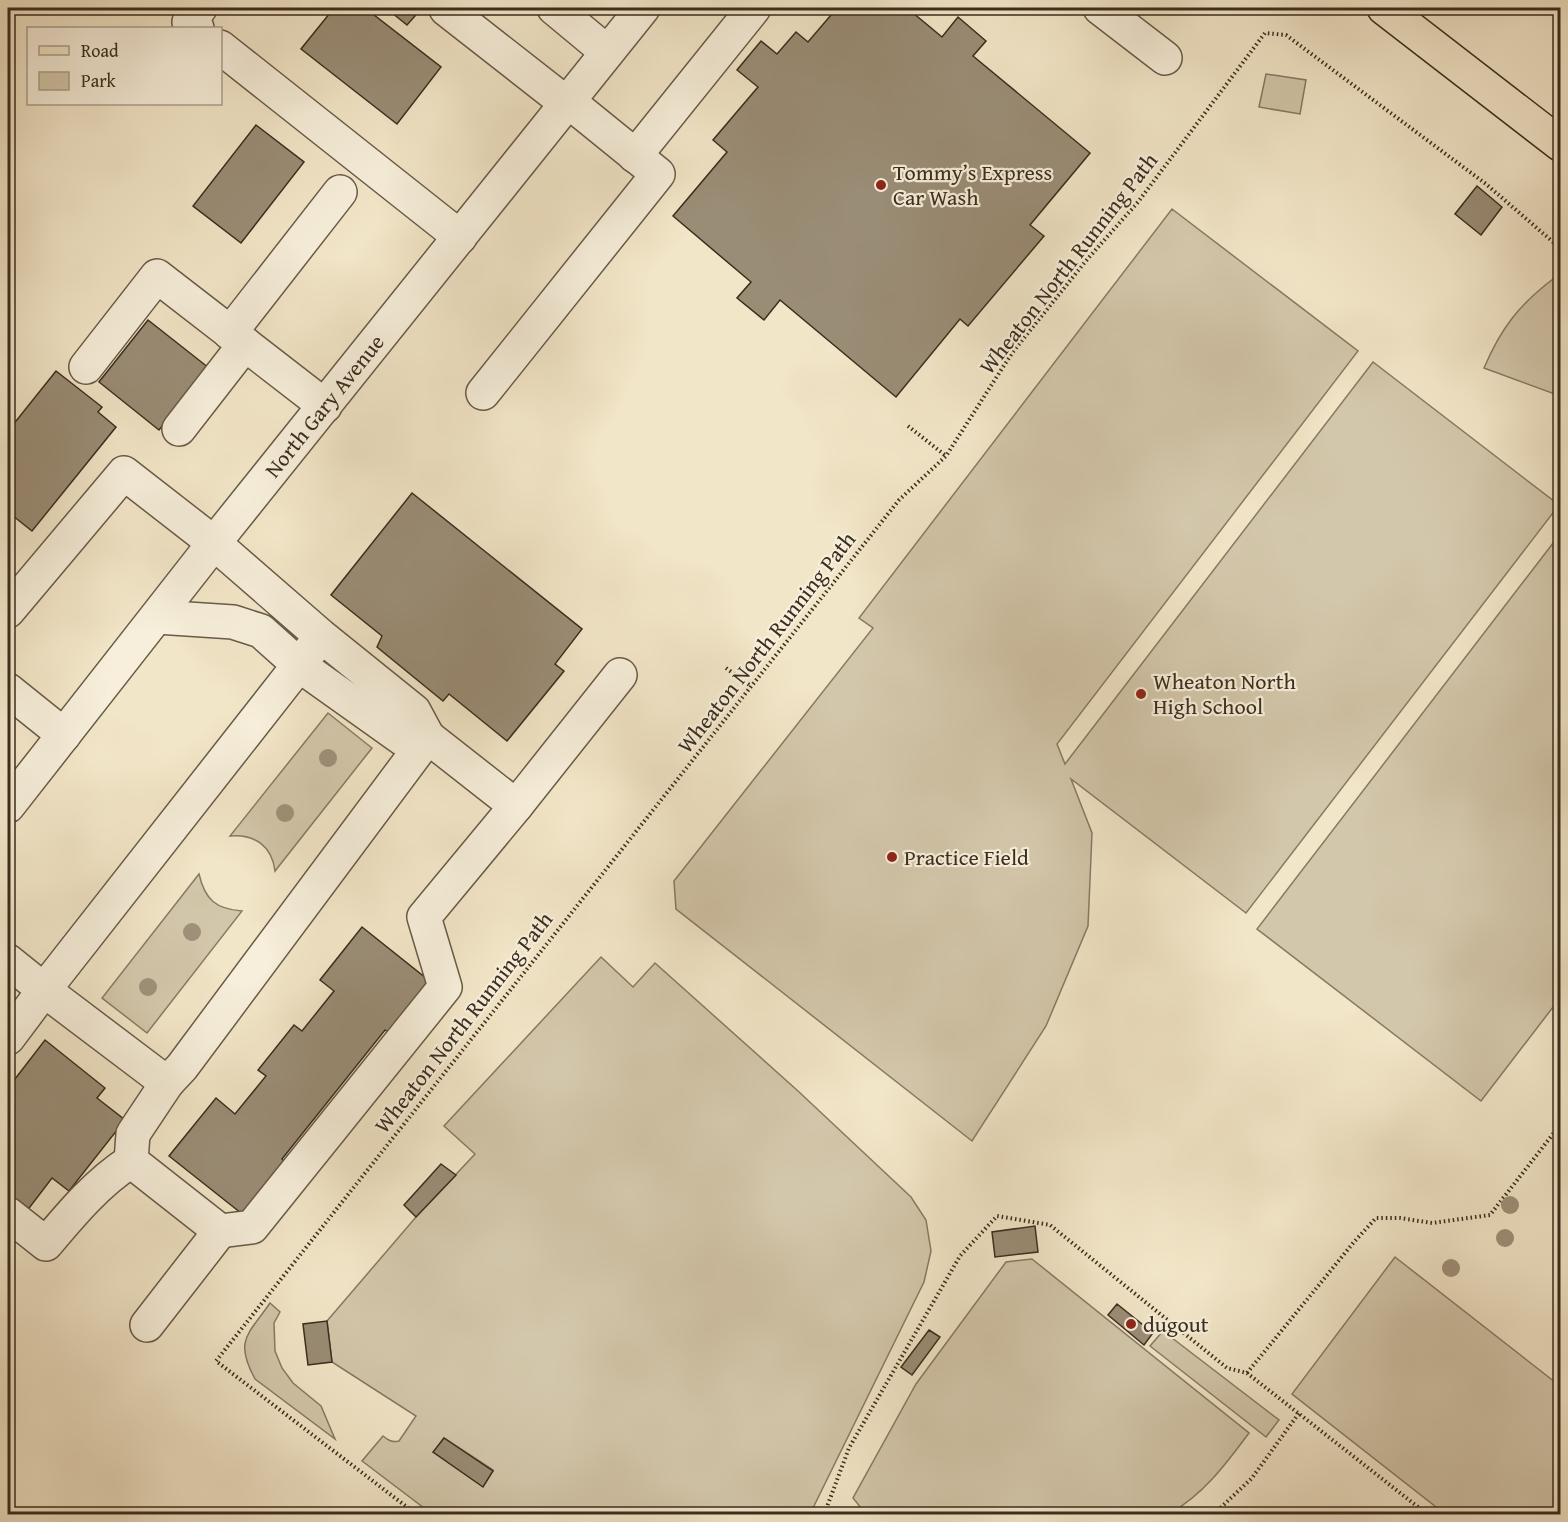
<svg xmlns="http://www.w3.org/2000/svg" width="1568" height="1522" viewBox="0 0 1568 1522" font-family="'Gentium Book Plus',serif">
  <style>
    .green { fill: #d3c7ab; stroke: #867a64; stroke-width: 1.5; fill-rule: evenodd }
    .building { fill: #9a8d76; stroke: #3a2d1e; stroke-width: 1.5 }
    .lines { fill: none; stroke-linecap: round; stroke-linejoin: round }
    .minor-casing { stroke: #685b48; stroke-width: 36 }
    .major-casing { stroke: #3a2d1e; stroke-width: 36 }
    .path { stroke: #3a2d1e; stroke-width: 4; stroke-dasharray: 1.5 3; stroke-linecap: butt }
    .minor { stroke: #f7efdb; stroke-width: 33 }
    .major { stroke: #f2e6c8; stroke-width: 33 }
    .tree { fill: #9e917a }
    .poi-dot { fill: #8f2418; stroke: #f7efdb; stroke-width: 2 }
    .labels { text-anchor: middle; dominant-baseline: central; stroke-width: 4.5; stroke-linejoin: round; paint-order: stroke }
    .poi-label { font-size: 22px; fill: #3a2d1e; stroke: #f7efdb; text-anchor: start }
    .street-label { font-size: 22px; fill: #3a2d1e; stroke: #f7efdb }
  </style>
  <rect width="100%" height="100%" fill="#f2e6c8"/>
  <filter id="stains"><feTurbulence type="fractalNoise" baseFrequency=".00333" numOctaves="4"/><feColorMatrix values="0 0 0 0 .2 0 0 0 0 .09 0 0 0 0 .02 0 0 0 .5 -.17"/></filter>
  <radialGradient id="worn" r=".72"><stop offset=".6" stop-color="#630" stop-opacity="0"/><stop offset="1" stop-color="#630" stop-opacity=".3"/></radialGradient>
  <path class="green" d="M1266,74L1306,80L1300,114L1259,107Z
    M1172,209L1358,351L1057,744L1065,764L1373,362L1559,505L1246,913L1071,779L1092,833L1088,926L1046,1026L972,1141L676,909L674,881L873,628L859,618Z
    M1553,279L1560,289V396L1484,368C1501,328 1519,305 1553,279Z
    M1560,534V998L1481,1101L1257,929Z
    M328,713L372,748L275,871C272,846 255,834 230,836Z
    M199,874C205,900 216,909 242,911L147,1033L102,998Z
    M601,957L633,987L655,963L798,1091L911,1197L926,1220L931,1251L924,1282L810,1514H432L362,1461L383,1436C388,1440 392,1443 399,1441L416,1416L332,1362L327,1321L416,1217L475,1154L444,1126ZM444,1438L493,1470V1471L434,1452Z
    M1395,1257L1560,1386V1514H1445L1292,1394Z
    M1032,1259L1249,1433C1226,1464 1203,1495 1169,1514H872L861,1508L853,1498L916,1384L1006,1262Z
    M270,1303L280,1312L274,1323L275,1351L282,1368L293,1383L321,1406L335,1439L255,1379C234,1340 248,1335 270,1303Z
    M1163,1331L1279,1420L1266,1437L1150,1346Z"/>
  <path class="building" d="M334,8H365L441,67L397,124L301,49Z
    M386,8H422L407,25Z
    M837,8H907L942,37L958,17L986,41L973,56L1090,153L1030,225L1044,236L968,326L960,319L896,397L780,300L764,320L737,298L751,282L673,216L727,152L713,140L758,87L737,70L761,41L777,54L796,32L808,42Z
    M256,125L304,162L241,243L193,206Z
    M1477,186L1502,207L1481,235L1455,214Z
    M148,320L209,368L159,430L99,382Z
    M56,371L102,407L98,412L116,427L32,531L8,512V431Z
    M412,493L582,629L555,664L564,671L507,741L449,694L443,701L377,647L382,636L331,595Z
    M362,927L432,983L392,1035L385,1030L282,1159L288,1165L246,1217L169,1156L216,1098L235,1114L266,1076L258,1070L294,1025L302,1031L334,991L320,980Z
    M45,1040L105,1088L97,1098L125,1120L69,1191L52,1178L20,1220L8,1210V1159L14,1151L8,1146V1088Z
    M441,1164L456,1175L416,1217L404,1205Z
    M1035,1226L1038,1252L995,1257L992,1232Z
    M1117,1304L1153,1333L1144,1345L1108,1315Z
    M327,1321L332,1362L308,1365L303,1324Z
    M929,1330L940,1337L912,1375L901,1367Z
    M444,1438L493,1471L483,1487L433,1452Z"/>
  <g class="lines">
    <defs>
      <g id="minor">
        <path d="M554,8L607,52"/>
        <path d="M1100,8L1165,58"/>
        <path d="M446,9L566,103"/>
        <path d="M197,28L189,22L200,8"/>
        <path d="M220,47L460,237"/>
        <path d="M635,156L754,8"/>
        <path d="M230,333L340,192"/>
        <path d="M86,367L157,276L325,406"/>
        <path d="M483,393L658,174L568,101"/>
        <path d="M179,429L245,344"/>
        <path d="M8,611L124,473L214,543L321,636L414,711L428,737L403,739L299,665L261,631L233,622L157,617"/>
        <path d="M8,690L64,735"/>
        <path id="s1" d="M8,806L214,543L643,8"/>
        <path d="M8,961L44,990L313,647"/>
        <path d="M8,1038L44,990L167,1083L182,1067L428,737L516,806L620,675"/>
        <path d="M8,1214L46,1244C72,1213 97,1183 131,1161"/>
        <path d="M220,1231L252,1227L445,987L424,917L516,806"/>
        <path d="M147,1325L220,1231L131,1161L133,1134L167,1083"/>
      </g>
      <path id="major" d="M1384,8L1560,144"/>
    </defs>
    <use href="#minor" class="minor-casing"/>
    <use href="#major" class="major-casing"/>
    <path class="path" d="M908,426L946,456
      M726,668L751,686
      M1247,1373L1354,1242L1376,1218H1400L1432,1223L1490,1215L1560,1125
      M416,1514L216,1361L899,500L946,456L1012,353L1085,262L1138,202L1265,33L1286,35L1486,184L1560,248
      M826,1514L828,1504L849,1448L960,1256L997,1216L1050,1225L1227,1368L1247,1373L1427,1514
      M1214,1514L1252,1478L1299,1413"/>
    <use href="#minor" class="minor"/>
    <use href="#major" class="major"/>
  </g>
  <g class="tree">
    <circle cx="328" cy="758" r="9"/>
    <circle cx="285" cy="813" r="9"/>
    <circle cx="192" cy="932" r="9"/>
    <circle cx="148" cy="987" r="9"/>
    <circle cx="1510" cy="1205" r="9"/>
    <circle cx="1505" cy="1238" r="9"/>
    <circle cx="1451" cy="1268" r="9"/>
  </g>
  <g class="poi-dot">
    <circle cx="881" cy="185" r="6"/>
    <circle cx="1141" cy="694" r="6"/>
    <circle cx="892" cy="857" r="6"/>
    <circle cx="1131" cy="1324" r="6"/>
  </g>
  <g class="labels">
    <g class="poi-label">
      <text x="893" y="172">Tommy’s Express<tspan x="893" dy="25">Car Wash</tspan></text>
      <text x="1153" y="681">Wheaton North<tspan x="1153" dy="25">High School</tspan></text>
      <text x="904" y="857">Practice Field</text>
      <text x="1143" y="1324">dugout</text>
    </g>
    <g class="street-label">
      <text transform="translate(1068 263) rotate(-52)">Wheaton North Running Path</text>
      <text stroke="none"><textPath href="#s1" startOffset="510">North Gary Avenue</textPath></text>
      <text transform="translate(766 642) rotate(-52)">Wheaton North Running Path</text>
      <text transform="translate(463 1022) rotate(-52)">Wheaton North Running Path</text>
    </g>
  </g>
  <rect width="1568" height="1522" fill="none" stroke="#f2e6c8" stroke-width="30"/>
  <rect x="9" y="9" width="1550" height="1504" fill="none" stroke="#3a2d1e" stroke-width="3"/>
  <rect x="15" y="15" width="1538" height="1492" fill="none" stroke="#3a2d1e" stroke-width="1.5"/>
  <rect x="27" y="27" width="195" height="78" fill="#f7efdb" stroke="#aba18f" stroke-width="1.5"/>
  <rect x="39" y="46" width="30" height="9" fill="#f2e6c8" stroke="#aba18f" stroke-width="1.5"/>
  <text x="81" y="57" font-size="18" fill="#3a2d1e">Road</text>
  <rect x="39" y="72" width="30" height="18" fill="#d3c7ab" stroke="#aba18f" stroke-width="1.5"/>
  <text x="81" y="87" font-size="18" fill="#3a2d1e">Park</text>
  <rect width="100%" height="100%" filter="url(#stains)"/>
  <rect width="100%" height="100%" fill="url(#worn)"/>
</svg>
